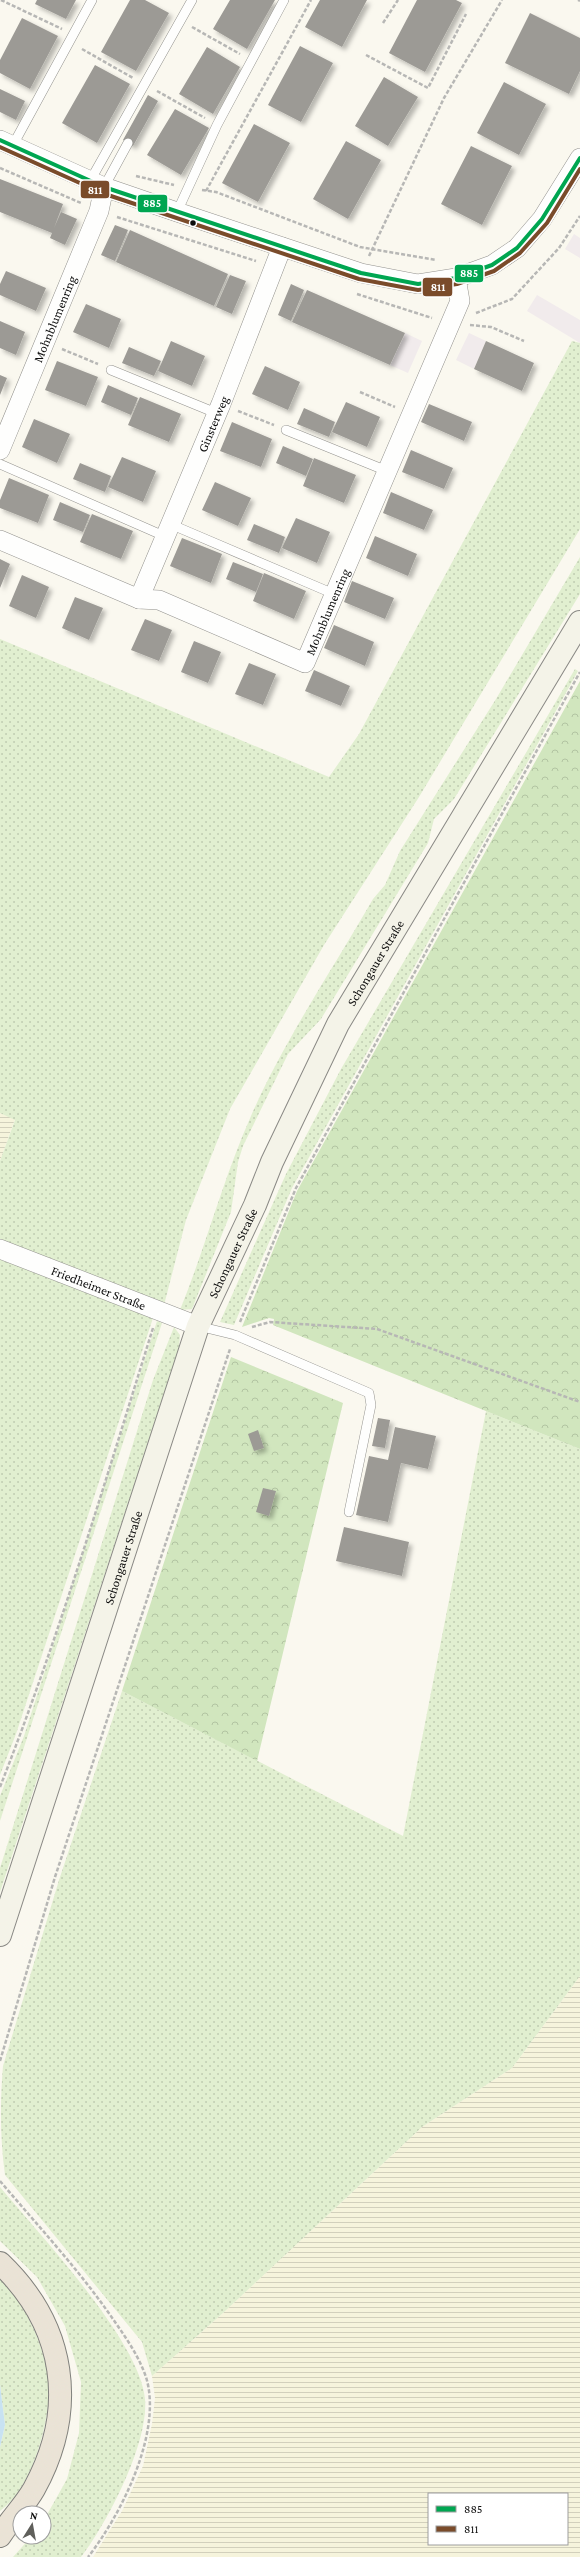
<svg xmlns="http://www.w3.org/2000/svg" width="580" height="2557" viewBox="0 0 580 2557" font-family="'Crimson Pro',serif">
  <style>
    .industrial { fill: #f1ebec }
    .farmland { fill: url(#farmland-rules); fill-rule: evenodd }
    .green { fill: url(#green-dots) }
    .forest { fill: url(#forest-crowns) }
    .water { fill: #c8e2f2 }
    .building { fill: #9c9a95; filter: url(#shadow) }
    .lines { fill: none; stroke-linecap: round; stroke-linejoin: round }
    .service-casing { stroke: #93928e; stroke-width: 10 }
    .minor-casing { stroke: #93928e; stroke-width: 20 }
    .secondary-casing { stroke: #8a8985; stroke-width: 24 }
    .trunk-casing { stroke: #80807c; stroke-width: 24 }
    .path { stroke: #b7b7b5; stroke-width: 2.5; stroke-dasharray: 4 2; stroke-linecap: butt }
    .service { stroke: #fefefd; stroke-width: 9 }
    .minor { stroke: #fefefd; stroke-width: 19 }
    .secondary { stroke: #f4f3e8; stroke-width: 22 }
    .trunk { stroke: #eae3d6; stroke-width: 22 }
    .bus-1-casing { stroke: #fff; stroke-width: 7 }
    .bus-2-casing { stroke: #fff; stroke-width: 7 }
    .bus-1 { stroke: #00a651; stroke-width: 4 }
    .bus-2 { stroke: #7a4b2a; stroke-width: 4 }
    .bus-dot { fill: #0c0c0c; stroke: #fff; stroke-width: 1.5 }
    .labels { text-anchor: middle; dominant-baseline: central; stroke-width: 4; stroke-linejoin: round; paint-order: stroke }
    .street-label { font-size: 13px; fill: #0c0c0c; stroke: #fff }
    .line-badge { stroke: #fff; stroke-width: 1.5 }
    .badge-label { font-size: 11px; text-anchor: middle; font-weight: bold; fill: #fff }
  </style>
  <defs>
    <pattern id="farmland-rules" width="6" height="5" patternUnits="userSpaceOnUse"><rect width="6" height="5" fill="#f6f4dc"/><path d="M0 2.5h6" fill="none" stroke="#d2d0bc"/></pattern>
    <pattern id="green-dots" width="8" height="8" patternUnits="userSpaceOnUse"><rect width="8" height="8" fill="#e1efd0"/><path d="M2 2h.1M6 6h.1" fill="none" stroke="#c0ccb1" stroke-width="1.8" stroke-linecap="round"/></pattern>
    <pattern id="forest-crowns" width="20" height="18" patternUnits="userSpaceOnUse"><rect width="20" height="18" fill="#d1e6be"/><path d="M2 6a3 3 0 1 1 6 0M12 15a3 3 0 1 1 6 0" fill="none" stroke="#b2c4a2"/></pattern>
    <filter id="shadow"><feDropShadow dx="3.5" dy="3.5" stdDeviation="2" flood-color="#0004"/></filter>
  </defs>
  <rect width="100%" height="100%" fill="#faf8ef"/>
  <path class="industrial" d="M574,234L580,238V258L565,249Z
    M537,295L580,320V343L527,311Z
    M405,333L422,341L408,373L390,365Z
    M469,333L486,341L474,369L456,360Z"/>
  <path class="farmland" d="M0,1113L15,1119L0,1161Z
    M580,1976V2557H93L122,2511L143,2466L152,2424L155,2398L152,2376L223,2313L422,2127L512,2068ZM429,2494H567V2544H429Z"/>
  <path class="green" d="M572,341L580,343V529L419,797L324,945L230,1109L186,1220L163,1309L0,1245V1161L15,1120L0,1113V639L329,777L359,734Z
    M580,557V594L454,799L434,819L428,843L321,1019L288,1054L243,1146L238,1162L231,1212L192,1309L180,1310C206,1246 223,1179 251,1116C283,1042 333,969 373,899L385,885L400,851L496,699Z
    M575,669L578,671L292,1188L234,1325L220,1322L286,1174L341,1069Z
    M0,1254L154,1315L16,1734L0,1775Z
    M157,1321L162,1323L0,1821V1796L24,1736Z
    M174,1327L180,1335L179,1348L0,1892V1868L153,1380Z
    M486,1411L580,1449V1976L512,2068L422,2127L223,2313L152,2376L142,2342L5,2175C0,2139 0,2102 3,2066L59,1880L122,1691L403,1836Z
    M0,2187C39,2234 140,2341 145,2399C149,2443 107,2523 81,2557H13L31,2537H44V2520L67,2479L79,2433L81,2382L65,2326L37,2277L0,2241Z
    M0,2279C11,2286 16,2297 22,2307C35,2328 45,2354 48,2378C53,2416 32,2489 0,2511V2447L5,2425L0,2385Z"/>
  <path class="forest" d="M580,681V1449L273,1325L274,1319L269,1318L242,1327L297,1191Z
    M231,1357L343,1403L257,1761L122,1691Z"/>
  <path class="water" d="M0,2385L5,2425L0,2447Z"/>
  <path class="building" d="M37,0H76L66,19L35,4Z
    M130,0H145L169,13L136,71L101,52Z
    M230,0H275L247,49L213,29Z
    M320,0H367L342,47L305,27Z
    M417,0H456L462,3L425,72L389,53Z
    M530,13L580,38V71L569,94L505,63Z
    M22,18L58,36L30,89L0,73V60Z
    M300,46L333,63L301,122L268,105Z
    M207,47L240,67L213,114L179,94Z
    M95,65L130,84L97,143L62,123Z
    M384,77L418,97L388,146L355,126Z
    M504,82L546,104L519,155L477,133Z
    M0,89L25,101L16,120L0,112Z
    M148,95L158,101L133,146L123,140Z
    M175,109L209,128L181,175L147,155Z
    M254,124L290,143L258,202L222,183Z
    M346,141L381,160L348,219L313,199Z
    M471,146L512,166L482,225L441,204Z
    M0,179L63,204L54,228L61,212L77,219L65,245L50,238L52,233L0,212Z
    M115,225L128,230L115,261L101,255Z
    M130,230L228,274L214,306L116,262Z
    M6,271L46,288L36,311L0,295V284Z
    M230,275L246,281L232,314L216,307Z
    M291,284L304,290L291,321L278,315Z
    M307,290L405,333L390,365L292,322Z
    M86,304L121,319L109,348L73,332Z
    M0,321L25,332L16,355L0,348Z
    M171,341L205,356L192,386L158,371Z
    M486,341L534,363L522,391L474,369Z
    M129,347L161,361L154,376L122,363Z
    M57,361L98,377L86,406L45,390Z
    M265,366L300,382L288,410L252,394Z
    M0,375L7,378L0,395Z
    M108,385L138,398L131,415L101,402Z
    M140,397L181,414L169,442L128,425Z
    M346,402L380,417L367,447L332,432Z
    M429,404L472,422L464,441L421,422Z
    M304,408L335,422L329,437L297,424Z
    M34,419L70,434L57,463L22,447Z
    M232,422L272,439L261,467L220,451Z
    M283,446L313,459L306,476L276,463Z
    M411,450L453,468L444,489L402,472Z
    M122,457L156,471L143,502L108,487Z
    M314,458L356,475L344,503L303,486Z
    M80,463L111,476L105,492L73,479Z
    M9,478L49,495L38,523L0,508V500Z
    M215,482L251,498L238,526L202,510Z
    M391,492L433,510L424,530L383,513Z
    M60,502L90,515L83,532L53,520Z
    M92,514L133,531L121,559L80,542Z
    M296,518L330,532L317,563L282,548Z
    M254,524L285,537L279,553L247,540Z
    M375,536L417,554L408,576L366,558Z
    M182,538L222,554L211,583L170,566Z
    M0,559L10,564L0,588Z
    M233,562L263,574L256,592L226,579Z
    M264,573L306,591L294,619L253,601Z
    M22,575L49,587L36,618L9,606Z
    M352,581L394,598L385,619L344,602Z
    M75,597L103,608L89,640L62,628Z
    M145,619L172,630L159,661L131,650Z
    M334,625L374,642L365,666L324,648Z
    M194,641L221,652L208,683L181,672Z
    M249,663L276,674L263,705L235,694Z
    M314,670L350,686L341,706L305,691Z
    M378,1418L390,1420L385,1448L372,1446Z
    M395,1427L436,1436L428,1469L401,1463L388,1522L356,1515L369,1456L388,1460Z
    M258,1430L264,1448L254,1451L248,1434Z
    M263,1488L276,1491L269,1516L256,1512Z
    M344,1527L409,1542L402,1576L336,1561Z"/>
  <g class="lines">
    <defs>
      <path id="service" d="M13,145L92,0
        M90,181L192,0
        M104,187L128,143
        M177,212L217,125L284,0
        M111,370L216,413
        M286,430L387,471
        M0,464L164,536
        M170,524L334,594
        M198,1326L235,1335L369,1393L371,1405L349,1512"/>
      <g id="minor">
        <path d="M0,140L104,187L177,212L361,273L418,284L456,278L492,265L517,248L542,219L580,158"/>
        <path id="s1" d="M0,450L99,211L104,187"/>
        <path id="s2" d="M0,540L139,599L159,600L305,663L460,301L456,278"/>
        <path id="s3" d="M139,599L221,404L282,247"/>
        <path id="s4" d="M0,1249L198,1326"/>
      </g>
      <g id="secondary">
        <path id="s5" d="M0,1935L198,1326L255,1205L272,1162L338,1024L580,622"/>
      </g>
      <path id="trunk" d="M0,2263C66,2326 78,2409 34,2489C25,2505 10,2520 0,2536"/>
    </defs>
    <use href="#service" class="service-casing"/>
    <use href="#minor" class="minor-casing"/>
    <use href="#secondary" class="secondary-casing"/>
    <use href="#trunk" class="trunk-casing"/>
    <path class="path" d="M1,0L62,29
      M578,0L580,1
      M383,23L398,0
      M192,27L240,54
      M82,49L133,78
      M366,55L428,88L466,14
      M157,91L205,118
      M0,168L81,203
      M136,176L174,185
      M202,190L216,192L360,247L436,260
      M206,191L311,0
      M117,217L256,261
      M369,256L444,98L502,0
      M357,294L432,318
      M476,313L512,299L559,248L580,216
      M470,325L491,327L524,341
      M62,349L98,364
      M360,392L395,407
      M238,411L274,425
      M240,1322L296,1188L580,672
      M252,1327L270,1322L377,1329L580,1402
      M0,1787C59,1637 105,1482 153,1328
      M0,2061L55,1877L230,1349
      M0,2181C39,2227 81,2272 115,2322C127,2339 139,2357 146,2377C163,2432 121,2515 88,2557"/>
    <use href="#service" class="service"/>
    <use href="#minor" class="minor"/>
    <use href="#secondary" class="secondary"/>
    <use href="#trunk" class="trunk"/>
    <defs>
      <path id="bus-1" d="M0,140L104,187L361,273L418,284L456,278L492,265L517,248L542,219L580,158"/>
      <path id="bus-2" d="M0,147L102,193L359,279L418,290L457,284L494,271L520,253L547,223L580,169"/>
    </defs>
    <use href="#bus-1" class="bus-1-casing"/>
    <use href="#bus-2" class="bus-2-casing"/>
    <use href="#bus-1" class="bus-1"/>
    <use href="#bus-2" class="bus-2"/>
  </g>
  <circle class="bus-dot" cx="193" cy="223" r="3.5"/>
  <g class="labels">
    <g class="street-label">
      <text stroke="none"><textPath href="#s1" startOffset="142">Mohnblumenring</textPath></text>
      <text stroke="none"><textPath href="#s3" startOffset="190">Ginsterweg</textPath></text>
      <text stroke="none"><textPath href="#s2" startOffset="386">Mohnblumenring</textPath></text>
      <text stroke="none"><textPath href="#s5" startOffset="1045">Schongauer Straße</textPath></text>
      <text stroke="none"><textPath href="#s5" startOffset="721">Schongauer Straße</textPath></text>
      <text stroke="none"><textPath href="#s4" startOffset="106">Friedheimer Straße</textPath></text>
      <text stroke="none"><textPath href="#s5" startOffset="397">Schongauer Straße</textPath></text>
    </g>
  </g>
  <g class="line-badge">
    <rect x="80" y="180" width="30" height="19" rx="4" fill="#7a4b2a"/>
    <rect x="137" y="194" width="31" height="19" rx="4" fill="#00a651"/>
    <rect x="454" y="264" width="30" height="19" rx="4" fill="#00a651"/>
    <rect x="422" y="277" width="31" height="20" rx="4" fill="#7a4b2a"/>
  </g>
  <g class="badge-label">
    <text x="95" y="194">811</text>
    <text x="152" y="207">885</text>
    <text x="469" y="277">885</text>
    <text x="438" y="291">811</text>
  </g>
  <rect x="428" y="2493" width="140" height="52" fill="#ffffff" stroke="#9e9e9e"/>
  <rect x="436" y="2506" width="20" height="6" fill="#00a651" stroke="#9e9e9e"/>
  <text x="464" y="2513" font-size="12" fill="#0c0c0c">885</text>
  <rect x="436" y="2526" width="20" height="6" fill="#7a4b2a" stroke="#9e9e9e"/>
  <text x="464" y="2533" font-size="12" fill="#0c0c0c">811</text>
  <g transform="translate(32 2525) rotate(11)"><circle r="19" fill="#ffffff" stroke="#9e9e9e"/>
  <path d="M0-3L7 15L0 10L-7 15Z" fill="#5f5f5b"/>
  <text y="-6" font-size="11" font-weight="bold" text-anchor="middle" fill="#0c0c0c">N</text>
  </g>
</svg>
